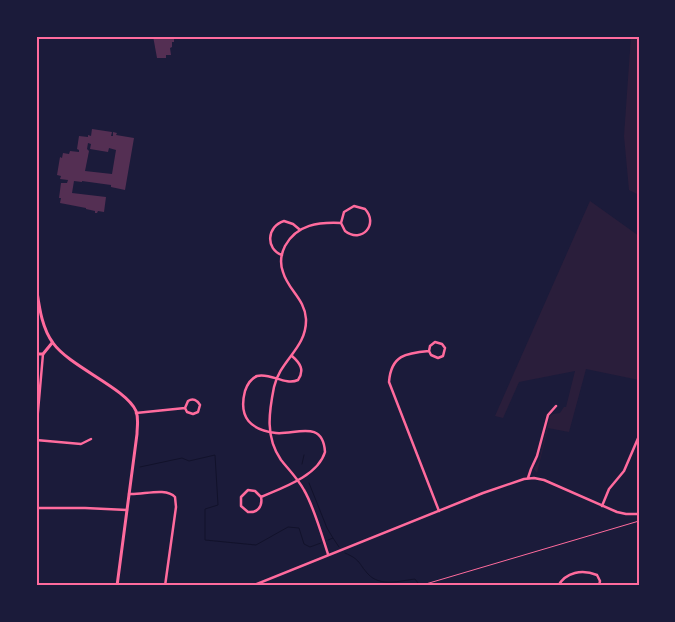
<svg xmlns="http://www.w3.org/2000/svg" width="675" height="622" viewBox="0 0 675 622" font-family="Mulish,sans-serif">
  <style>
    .green { fill: #2a1e3b }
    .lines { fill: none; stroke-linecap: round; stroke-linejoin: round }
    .stream { stroke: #12122b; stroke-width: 1 }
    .building { fill: #542f53; fill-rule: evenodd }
    .path { stroke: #ff6b9d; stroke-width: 1 }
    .minor { stroke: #ff6b9d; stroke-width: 2.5 }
    .secondary { stroke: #ff6b9d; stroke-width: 3 }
    .neatline { fill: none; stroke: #ff6b9d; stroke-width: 2 }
  </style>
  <rect width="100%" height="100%" fill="#1b1b3a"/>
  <path class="green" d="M631,36H639V195L629,190L624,136Z
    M590,201L639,236V380L586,369L569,432L548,428L537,473L534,469L539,461L550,416L553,414L560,413L564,407H566L575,371L519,382L503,418L495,416Z"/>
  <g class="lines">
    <path class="stream" d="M302,464L304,455
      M140,467L182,458L189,461L215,455L218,505L205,509V540L256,545L288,527L299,528L304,544L310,547L321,543
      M309,483L327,528L333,538
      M328,540L333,538L339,547
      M345,553C361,560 358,563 368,574C380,587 399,581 415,579L418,583"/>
  </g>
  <path class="building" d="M153,36H174V42H172V47L170,48L171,55H166V58H157Z
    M92,129L112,132L111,136H113V132L117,133L116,135L134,138L125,190L111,187V185L82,181V182L74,181L72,193L106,197L104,212L98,211L97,213H95V211L86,209V208L60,203L61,198H59L61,183H67L68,180L60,179L61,176L57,175L60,157L62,158L63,153L69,154L70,151L79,152V150L77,149L79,136L88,137V135L91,136ZM88,143L91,144L90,149L108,152L109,148L116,150L112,174L85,171L89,151L87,149Z"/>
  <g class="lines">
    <path class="path" d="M419,586L639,521"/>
    <path class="minor" d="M282,255C265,249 267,226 284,221L293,224L299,229
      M429,351L430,346L435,342L442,344L445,348L443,356L438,358L431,355L429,351C406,353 391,355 389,382L439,511
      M136,413L185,408L187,412L193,414L198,412L200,405C197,400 193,398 188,401L185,408
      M36,434L43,354
      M36,440L81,444L91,439
      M528,478L531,469L537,456L548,415L556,406
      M129,494C143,495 166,487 175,497L176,507L165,586
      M261,497L255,491L248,490L241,497V506L248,512C257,513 263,507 261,497C282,488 318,476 325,452C323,419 295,435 276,433C251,430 238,418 245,391C247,385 250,379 257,376C270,372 285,386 298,380C305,370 300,363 292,356
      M602,506L609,489L624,471L639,436
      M36,508H85L127,510
      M328,554C322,536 314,507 304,490C298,479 289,470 281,460C265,437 269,412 274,387C280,360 307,348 306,319C305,299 288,290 283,272C280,264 281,254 285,246C297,224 319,222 341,223L345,231C362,244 379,224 365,209L354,206L344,212L341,223
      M252,586L483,493L524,479L534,478L544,480L617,512L626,514H639
      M558,586C566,572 582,569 597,575L600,581L599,586"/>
    <path class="secondary" d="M36,285C39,304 41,327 53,343C70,367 126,388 136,411C139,419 137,426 137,434L117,586
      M36,354H43L52,343"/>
  </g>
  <rect width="675" height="622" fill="none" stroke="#1b1b3a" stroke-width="75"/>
  <rect x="38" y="38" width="600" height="546" class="neatline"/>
</svg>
